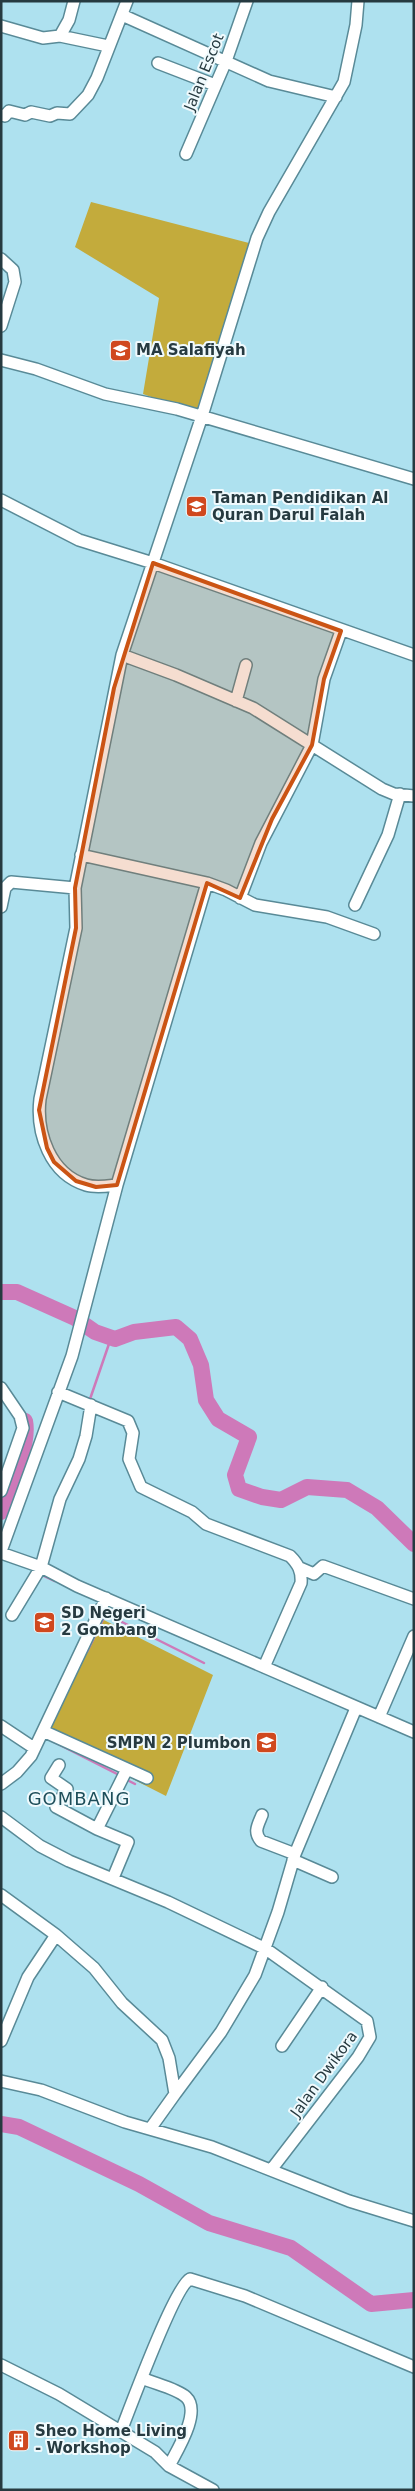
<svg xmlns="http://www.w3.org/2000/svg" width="415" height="2491" viewBox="0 0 415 2491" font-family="'DejaVu Sans',sans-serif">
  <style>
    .green { fill: #c3ab3c }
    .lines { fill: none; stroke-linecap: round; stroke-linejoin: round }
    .stream { stroke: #ce79b9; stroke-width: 2.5 }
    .river { stroke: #ce79b9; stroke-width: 16 }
    .minor-casing { stroke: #598a97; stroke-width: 14 }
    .minor { stroke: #fff; stroke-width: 11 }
    .marked { fill: #cb5414; fill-opacity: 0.2; stroke: #cb5414; stroke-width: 4; stroke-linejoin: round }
    .labels { text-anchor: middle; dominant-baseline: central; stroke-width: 4; stroke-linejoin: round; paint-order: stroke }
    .street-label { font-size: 15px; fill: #263a40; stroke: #f0fafd }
    .poi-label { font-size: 15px; font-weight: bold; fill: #263a40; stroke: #f0fafd; text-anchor: start }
    .quarter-label { font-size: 18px; letter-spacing: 1px; fill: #1d4e5a; stroke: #f0fafd }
  </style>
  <rect width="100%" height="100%" fill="#aee1ef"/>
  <path class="green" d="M91,202L249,243L196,413L143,394L159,298L75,247Z
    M92,1614L213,1675L166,1796L42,1733Z"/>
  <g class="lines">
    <path class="stream" d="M89,1402L111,1338
      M40,1574L55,1581
      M106,1614L204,1663
      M87,1652L109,1607L105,1605
      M52,1741L121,1776
      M125,1779L135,1784"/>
    <path class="river" d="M1,1292H17L75,1318L95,1332L115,1339L134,1332L176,1327L190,1339L201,1365L206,1400L218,1419L249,1437L235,1475L239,1489L262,1497L281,1500L307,1487L347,1490L377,1508L414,1544
      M1,1512C10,1488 30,1445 25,1421
      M1,2124L19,2127L139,2184L209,2223L291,2248L371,2304L414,2300"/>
    <defs>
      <path id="minor" d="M122,15L269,81L336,97
        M1,26L43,38L60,36L108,46
        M60,36L69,20L74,1
        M158,63L215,85
        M1,115L5,116L9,111L25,115L31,112L50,116L57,113L70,114L88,95L97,78L127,1
        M186,154L226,61L247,1
        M1,259L13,270L15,282L1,326
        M1,360L36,369L105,394L177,409L414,479
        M1,500L79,540L153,563L414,655
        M122,655L176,675L253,708L382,789L394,794L414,796
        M236,701L246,665
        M81,855L207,883L226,890L255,905L327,917L374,934
        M240,898L261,843L312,745L324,679L341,631
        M355,905L388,835L400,794
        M1,907L5,888L11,882L75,888
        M117,1185C107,1186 96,1188 86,1185C50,1174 36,1133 40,1099L76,928L75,888L122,655L202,416L257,238L269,212L344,82L356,25L358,1
        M1,1388L20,1416L23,1428L1,1491
        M58,1392L128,1421L133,1433L129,1459L141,1487L192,1512L206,1524L290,1556C298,1564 302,1571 301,1583L264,1667
        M1,1551L72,1356L117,1185L207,883
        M1,1553L41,1567L77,1586L414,1732
        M300,1568L314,1574L323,1566L414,1599
        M12,1615L41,1567L60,1499L79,1459L86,1436L91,1405
        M379,1717L414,1636
        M1,1726L34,1748
        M43,1731L147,1778
        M59,1765L51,1778L67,1789L56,1807L97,1829
        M1,1784L17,1772L31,1756L106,1598
        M262,1815C258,1825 253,1832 261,1841L295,1854
        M1,1817L40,1846L69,1861L168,1902L266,1949L367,2021L370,2037L358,2057L271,2170
        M293,1860L332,1877
        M113,1878L128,1842L97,1829L127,1769
        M1,1895L56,1935L94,1968L122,2003L162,2040L169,2058L175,2094L150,2129
        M1,2041L28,1977L56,1935
        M282,2046L322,1987
        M1,2081L41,2090L125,2122L212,2147L349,2201L414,2221
        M175,2094L221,2032L255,1975L278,1912L295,1854L356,1708
        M1,2365L59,2394L155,2452L169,2466L213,2490
        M142,2378C155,2384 176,2388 186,2397C202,2412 176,2452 169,2466
        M121,2431C130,2408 175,2286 190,2279L245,2296L414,2367"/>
    </defs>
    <use href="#minor" class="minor-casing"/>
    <use href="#minor" class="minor"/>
  </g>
  <path class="marked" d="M153,563L341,631L324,679L312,745L272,819L240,898L207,883L117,1185L96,1187L76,1181L54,1162L47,1148L39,1110L76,928L75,888L114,688Z"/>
  <defs>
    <symbol id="school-square" viewBox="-11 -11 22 22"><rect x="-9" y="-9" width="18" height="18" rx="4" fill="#d0481e" stroke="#f0fafd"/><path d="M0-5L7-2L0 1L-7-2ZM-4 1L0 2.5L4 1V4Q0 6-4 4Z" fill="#fff"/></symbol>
    <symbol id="building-square" viewBox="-11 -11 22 22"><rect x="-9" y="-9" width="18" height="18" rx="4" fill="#d0481e" stroke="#f0fafd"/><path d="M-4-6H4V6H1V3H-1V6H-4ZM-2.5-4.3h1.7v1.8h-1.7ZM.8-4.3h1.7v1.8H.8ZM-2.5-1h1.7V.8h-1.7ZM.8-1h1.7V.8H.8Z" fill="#fff"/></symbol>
  </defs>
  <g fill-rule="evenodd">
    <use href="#school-square" x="108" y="338" width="25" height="25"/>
    <use href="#school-square" x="184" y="494" width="25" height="25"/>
    <use href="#school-square" x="32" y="1610" width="25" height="25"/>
    <use href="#school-square" x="254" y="1730" width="25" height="25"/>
    <use href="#building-square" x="6" y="2428" width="25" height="25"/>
  </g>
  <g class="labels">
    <g class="street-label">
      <text transform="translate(204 72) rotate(-68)">Jalan Escot</text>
      <text transform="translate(324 2074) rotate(-54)">Jalan Dwikora</text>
    </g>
    <g class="poi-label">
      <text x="136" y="350">MA Salafiyah</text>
      <text x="212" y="498">Taman Pendidikan Al<tspan x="212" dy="17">Quran Darul Falah</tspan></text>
      <text x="61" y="1613">SD Negeri<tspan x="61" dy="17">2 Gombang</tspan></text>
      <text x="251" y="1743" text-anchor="end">SMPN 2 Plumbon</text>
      <text x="35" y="2431">Sheo Home Living<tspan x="35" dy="17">- Workshop</tspan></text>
    </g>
    <g class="quarter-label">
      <text x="79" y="1798">GOMBANG</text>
    </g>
  </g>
  <rect width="415" height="2491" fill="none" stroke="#263a40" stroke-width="5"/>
</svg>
